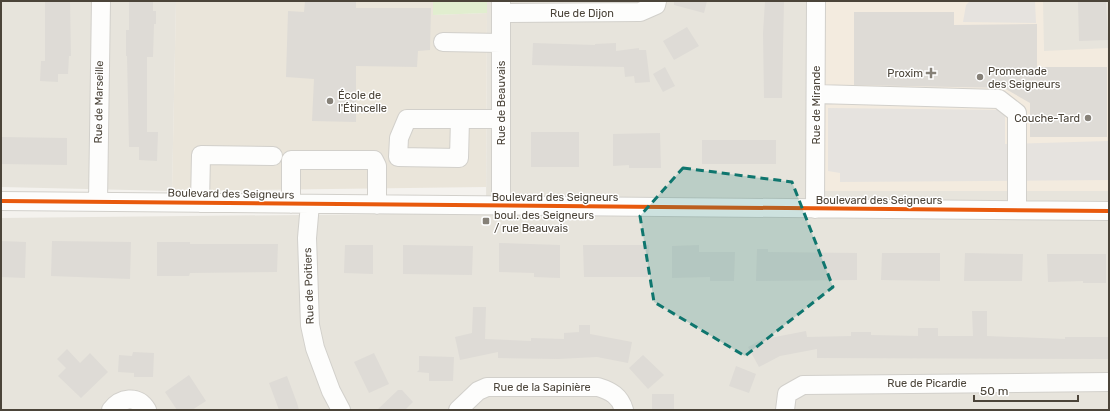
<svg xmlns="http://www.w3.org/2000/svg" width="1110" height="411" viewBox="0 0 1110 411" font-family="Rubik,sans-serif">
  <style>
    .residential { fill: #e7e4dc }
    .commercial { fill: #f3ebdf }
    .education { fill: #eae5da }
    .green { fill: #e1eecf }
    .parking { fill: #e6e3df }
    .building { fill: #dedbd6 }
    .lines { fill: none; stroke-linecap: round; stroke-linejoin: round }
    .minor-casing { stroke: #d2d0cb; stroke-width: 20 }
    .minor { stroke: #fdfdfc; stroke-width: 18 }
    .cycleway-casing { stroke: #fff; stroke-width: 6 }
    .cycleway { stroke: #e8590c; stroke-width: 4 }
    .marked { fill: #0f766e; fill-opacity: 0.2; stroke: #0f766e; stroke-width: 3; stroke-dasharray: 8 5; stroke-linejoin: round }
    .poi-dot { fill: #868178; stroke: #fff; stroke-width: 1.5 }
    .labels { text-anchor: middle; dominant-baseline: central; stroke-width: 3; stroke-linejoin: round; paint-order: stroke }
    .street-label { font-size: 11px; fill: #4b4439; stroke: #fff }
    .poi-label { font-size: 11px; fill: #4b4439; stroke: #fff; text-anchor: start }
  </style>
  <rect width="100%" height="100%" fill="#f4f2ee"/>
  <path class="residential" d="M1,1H176L172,191L1,187Z
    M487,1H827L822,191H1109V410H1V218L486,213Z
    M1040,1H1109V51H1044Z"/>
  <path class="commercial" d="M826,1H1043L1044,51L1109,48V191H822Z"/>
  <path class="education" d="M176,1H433V15L487,13L486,187L172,191Z"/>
  <path class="green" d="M433,1H487V13L433,15Z"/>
  <path class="parking" d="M970,1H1035L1036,23L963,22L966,5Z
    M828,108L1005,110V144L1108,141L1109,180L840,182V173L828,171Z"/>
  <path class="building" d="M45,1H70L71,56H69L68,74H58V82L40,81L41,61H45Z
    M129,1H153V11H156V24H154L153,57H147V132H158L157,161L139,160V147H129L127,56H126V30H129Z
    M305,1H356V8H431L430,50L418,51L417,67L356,66V122L312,121L314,79L286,77L288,11L304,12Z
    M674,1H707L704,13L674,5Z
    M765,1H784L782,98H764L763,33Z
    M1078,1H1106L1108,40L1079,41Z
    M854,12H954V25L1037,24V67H1107V137H1030V103L1004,88L854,85Z
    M687,27L699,46L674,60L663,41Z
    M533,43L595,45V44L616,43V51L639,48V50H646L650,82L635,83L634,76L625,77L624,67L532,65Z
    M665,67L675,86L663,92L653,74Z
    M531,132H579V167H531Z
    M660,133L661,168H629V165L613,166V134Z
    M1,137L67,138V165L1,164Z
    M702,140H776V164H702Z
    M1,241L26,242L25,278L1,277Z
    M52,241L131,242L130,279L51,276Z
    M157,242H190V244H278L277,272L190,273L189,276H157Z
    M499,243L560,245V278L534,277V273L499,272Z
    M345,245H373V274L344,273Z
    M403,245L473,246L472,275L403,274Z
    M583,245H649L648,277H584Z
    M699,245V252H735L734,281H710V277L672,278V246Z
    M757,249H768V252L857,253V280L756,281Z
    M882,253H940V281L881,280Z
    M965,253L1023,254L1022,281H964Z
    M1047,254H1106V283H1083V281L1048,282Z
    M473,307H486L485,339L531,341V338L564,339V333L579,332V325H590V334L632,342L628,363L597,357L558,359L498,358V352L460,360L455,337L472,333Z
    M972,311H987V336L1065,339V337H1108L1109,359L817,358V349L780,356L759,367L748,347L769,336L770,338L806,331L807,337L851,336V332H871V335L918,336V328H938V336H973Z
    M67,349L80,363L90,353L108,372L81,398L58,376L66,368L57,359Z
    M133,352L154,353L153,377H134V373L118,372L119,355L132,356Z
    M374,353L389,384L369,393L354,362Z
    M643,355L664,375L648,389L629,368Z
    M419,356L454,357L453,381H429V373L417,372L419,370Z
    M736,366L756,374L749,393L729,386Z
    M189,375L206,401L192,410H177L165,392Z
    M287,376L297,403L299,410H279L269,383Z
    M398,390H402L413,402L405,410H377Z
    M652,394H674V410H652Z"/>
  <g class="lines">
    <defs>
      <path id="minor" d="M501,1V206
        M501,13L640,12L656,5L657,1
        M443,42L501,43
        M816,94L999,99L1017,113V210
        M460,119L459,158L398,157L399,138L407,119H501
        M1,201L1109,211
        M98,202L101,1
        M200,203L201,155L273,156
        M291,204V160H374L377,166V205
        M310,204L307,238L310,325L315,348L331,391L341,410
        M815,209L816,1
        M111,410C120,398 138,394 147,410
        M458,410L478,391L487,387H598C611,391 620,396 624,410
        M785,410L787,394L803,385L1109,382"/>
    </defs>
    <use href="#minor" class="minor-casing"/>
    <use href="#minor" class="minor"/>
    <defs>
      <path id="cycleway" d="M1,201L1109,211"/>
    </defs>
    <use href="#cycleway" class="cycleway-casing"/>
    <use href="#cycleway" class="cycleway"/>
  </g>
  <path class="marked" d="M683,168L792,182L833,287L745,356L654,302L640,216Z"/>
  <g class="poi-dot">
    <path d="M929 67h4v4h4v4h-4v4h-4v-4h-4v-4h4z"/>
    <circle cx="980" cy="77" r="4"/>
    <circle cx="330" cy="101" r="4"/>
    <circle cx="1088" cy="118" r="4"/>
    <rect x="482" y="217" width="8" height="8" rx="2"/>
  </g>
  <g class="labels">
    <g class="street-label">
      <text x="582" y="13">Rue de Dijon</text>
      <text transform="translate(99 102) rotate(-89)">Rue de Marseille</text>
      <text transform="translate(501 103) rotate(-90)">Rue de Beauvais</text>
      <text transform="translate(816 105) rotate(-90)">Rue de Mirande</text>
      <text transform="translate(231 194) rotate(1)">Boulevard des Seigneurs</text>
      <text x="555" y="197">Boulevard des Seigneurs</text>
      <text x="879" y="200">Boulevard des Seigneurs</text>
      <text transform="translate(309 286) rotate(-92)">Rue de Poitiers</text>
      <text x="927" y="383">Rue de Picardie</text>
      <text x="542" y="387">Rue de la Sapinière</text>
    </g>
    <g class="poi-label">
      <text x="988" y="71">Promenade<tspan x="988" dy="13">des Seigneurs</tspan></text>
      <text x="923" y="73" text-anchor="end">Proxim</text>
      <text x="338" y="95">École de<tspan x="338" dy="13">l'Étincelle</tspan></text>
      <text x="1080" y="118" text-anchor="end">Couche-Tard</text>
      <text x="494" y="215">boul. des Seigneurs<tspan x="494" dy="13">/ rue Beauvais</tspan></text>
    </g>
  </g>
  <rect width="1110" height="411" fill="none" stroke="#4b4439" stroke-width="4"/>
  <path d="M974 395v6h104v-6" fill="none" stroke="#4b4439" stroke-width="2"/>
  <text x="980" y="395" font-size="12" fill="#4b4439" stroke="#ffffff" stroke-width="3" paint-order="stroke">50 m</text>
</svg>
